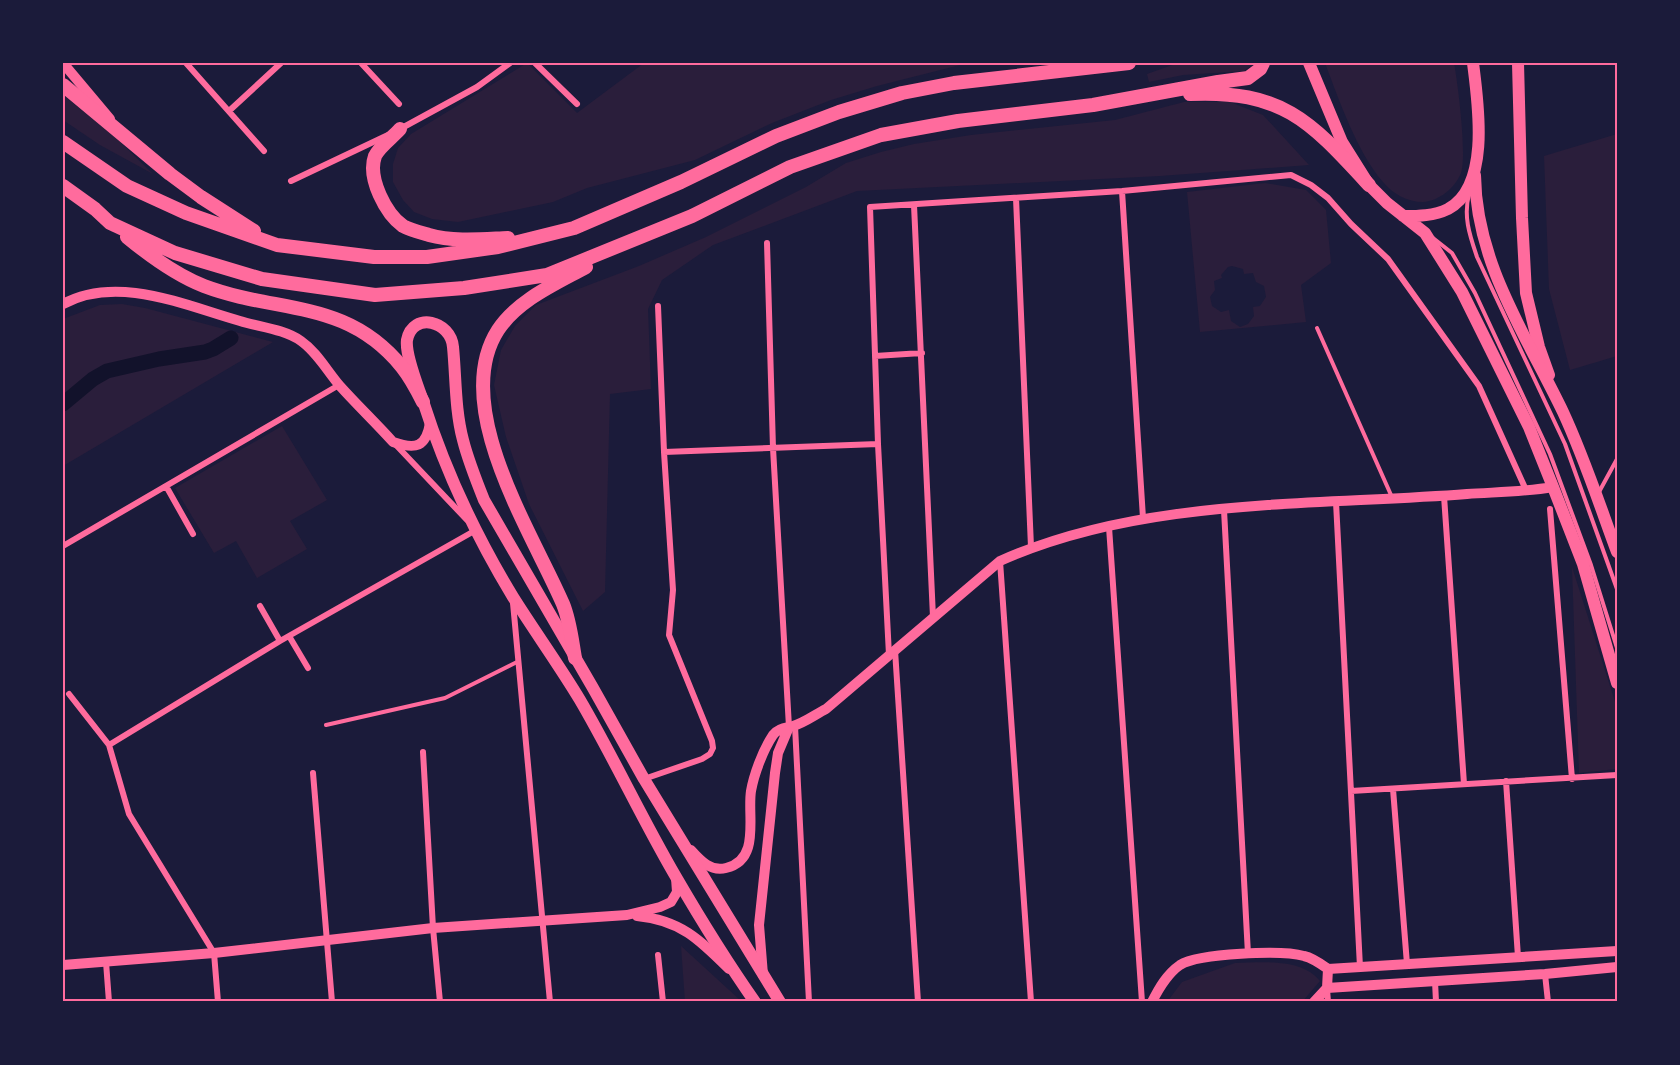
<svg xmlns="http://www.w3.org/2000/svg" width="1680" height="1065" viewBox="0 0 1680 1065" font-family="'Alegreya Sans',sans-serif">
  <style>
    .green { fill: #2a1e3b; fill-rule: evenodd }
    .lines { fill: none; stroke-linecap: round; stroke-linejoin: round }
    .canal { stroke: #12122b; stroke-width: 15 }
    .service { stroke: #ff6b9d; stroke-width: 4 }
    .minor { stroke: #ff6b9d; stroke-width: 6 }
    .tertiary { stroke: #ff6b9d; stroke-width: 10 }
    .secondary { stroke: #ff6b9d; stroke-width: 12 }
    .primary { stroke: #ff6b9d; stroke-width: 12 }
    .trunk { stroke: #ff6b9d; stroke-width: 14 }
    .neatline { fill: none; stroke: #ff6b9d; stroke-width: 2 }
  </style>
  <rect width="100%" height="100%" fill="#1b1b3a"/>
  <path class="green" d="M527,63L577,113L644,63H968L877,86L831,100L772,123L695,160L587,188L553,202L458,222L432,219L414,212L403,200L393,182V164L398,148L411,134Z
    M1178,63H1255L1244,71L1183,75L1149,82L1147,74Z
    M1325,63H1454C1458,84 1467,155 1461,173C1455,188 1439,201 1423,202C1407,202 1393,194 1383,182C1357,152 1339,100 1325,63Z
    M63,95L115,137L153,174L100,145L63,120Z
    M1184,102H1230L1263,115L1309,165L1160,176L857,191L713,245L662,280L648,309L651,389L610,394L605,592L583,611L529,504L506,437L494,385L501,350L515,326L536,305L639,266L706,237L806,187L846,163L881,152L914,144L971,135L1115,120Z
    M1617,134V356L1570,370L1549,289L1544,156Z
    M1265,183L1306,190L1326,210L1331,263L1301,285L1306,322L1200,332L1187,192ZM1232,266L1243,269L1244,274L1253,273L1256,282L1264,286L1266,297L1260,306L1253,307L1254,316L1248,324L1240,327L1231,321L1229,310L1221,312L1212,306L1210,297L1215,290L1214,281L1222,278L1221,275L1228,267Z
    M122,304L145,308L273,342L63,466V319L100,305Z
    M282,426L327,500L290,521L307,549L257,578L236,541L214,553L175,488Z
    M1572,567L1617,708V769L1579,773Z
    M681,946L740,1000L741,1002H685Z
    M1235,963C1262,963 1301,957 1320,981L1302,1002H1167L1182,982Z"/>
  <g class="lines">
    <path class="canal" d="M63,404L93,379L107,371L159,359L205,352L213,349L231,338"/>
    <path class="service" d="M1469,194C1463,217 1470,236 1477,257L1565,444L1617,589
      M1433,238L1452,253L1475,293L1550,454L1591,565L1617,648
      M1317,328L1391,495
      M1599,492L1617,459
      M326,725L445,698L517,662"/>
    <path class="minor" d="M186,63L264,151
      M361,63L399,104
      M535,63L577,104
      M229,111L281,63
      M400,129L477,87L510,63
      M291,181L388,135
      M1122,191L1143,518
      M1016,198L1031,547
      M914,205L933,617
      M767,243L773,448L789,727
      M875,356L922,353
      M396,445L467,520
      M664,452L878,444
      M166,486L193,534
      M1444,496L1464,784
      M1336,502L1360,967
      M1550,509L1572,779
      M1224,510L1248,954
      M1109,527L1142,1002
      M63,546L339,385
      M1000,561L1031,1002
      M513,603L550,1002
      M260,606L280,641
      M289,636L308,668
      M895,650L918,1002
      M889,655L878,444L870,207L1122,191L1291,175L1311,185L1328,198L1351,224L1388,259L1479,386L1526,490
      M69,694L109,745L129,814L214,953L218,1002
      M795,726L809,1002
      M109,745L280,641L476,530
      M423,752L433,928L440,1002
      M313,773L332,1002
      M644,779L702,759L710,754L713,748L712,741L669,635L673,590L664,452L658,306
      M1506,781L1518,957
      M1393,789L1407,964
      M1351,791L1617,775
      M658,955L663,1002
      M106,962L109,1002
      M1545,974L1548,1002
      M1435,981L1436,1002
      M1327,989L1328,1002"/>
    <path class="tertiary" d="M63,63L110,119
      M63,304C118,274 186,306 240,321C259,327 284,329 301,341C317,352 327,371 340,386C357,405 376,423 393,442C416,450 426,447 430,423
      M691,850C701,861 711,872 726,868C761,860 747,816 751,791C754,774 763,750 773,735C778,728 786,728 793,726C804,723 816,714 826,709L1000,561C1143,497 1314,506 1467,494C1496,492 1525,492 1553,487
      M637,916C680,920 699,939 729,969
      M63,965L214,953L433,928L627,915L660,907L671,902L677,892L676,878
      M1328,969L1617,951
      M763,975L759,925L775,773L778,753L789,727
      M1327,988L1545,974L1617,967
      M1152,1002C1159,988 1167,974 1180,965C1199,953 1282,950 1304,956C1313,958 1321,964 1328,969L1327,988L1314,1002"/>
    <path class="secondary" d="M1518,63L1522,218L1526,293L1539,347L1549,375
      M755,1002C727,962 701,920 676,877C642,819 614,758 580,700C559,665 535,632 513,597C476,536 445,470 423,401C418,386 405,355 407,340C413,311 451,321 453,347C456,378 455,410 463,440C468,460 476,480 484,500L593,688L644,779L780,1002"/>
    <path class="primary" d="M1309,63L1342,142L1369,185L1387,203L1425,233L1462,292L1529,427L1553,487L1583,564L1617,683
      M1475,175C1476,263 1526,335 1563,412C1584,457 1600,506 1617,552
      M1403,216C1418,216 1434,216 1448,209C1491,186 1478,103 1473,63"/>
    <path class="trunk" d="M63,85L170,174L201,197L254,231
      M1190,94C1283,90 1310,121 1369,185
      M400,129C393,137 379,147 375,156C367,178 386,214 403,226C410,230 422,233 429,235C454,242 483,239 508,238
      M63,142L127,186L186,213L277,245L374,257H427L498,247L574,228L681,182L776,136L839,112L902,93L954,83L1129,63
      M63,186L95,209L110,223L175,253L262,279L375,295L464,288L547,275L692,216L790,167L881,135L958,121L1093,105L1218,82L1248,78L1260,69L1263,63
      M127,237C150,256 176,275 204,286C278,314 346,298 402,367C410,377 417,390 423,402
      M575,658C572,641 570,621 563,604C533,534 449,406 498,330C518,300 555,284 586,267"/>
  </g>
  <rect width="1680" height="1065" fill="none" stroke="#1b1b3a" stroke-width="129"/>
  <rect x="64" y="64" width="1552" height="936" class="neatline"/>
</svg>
